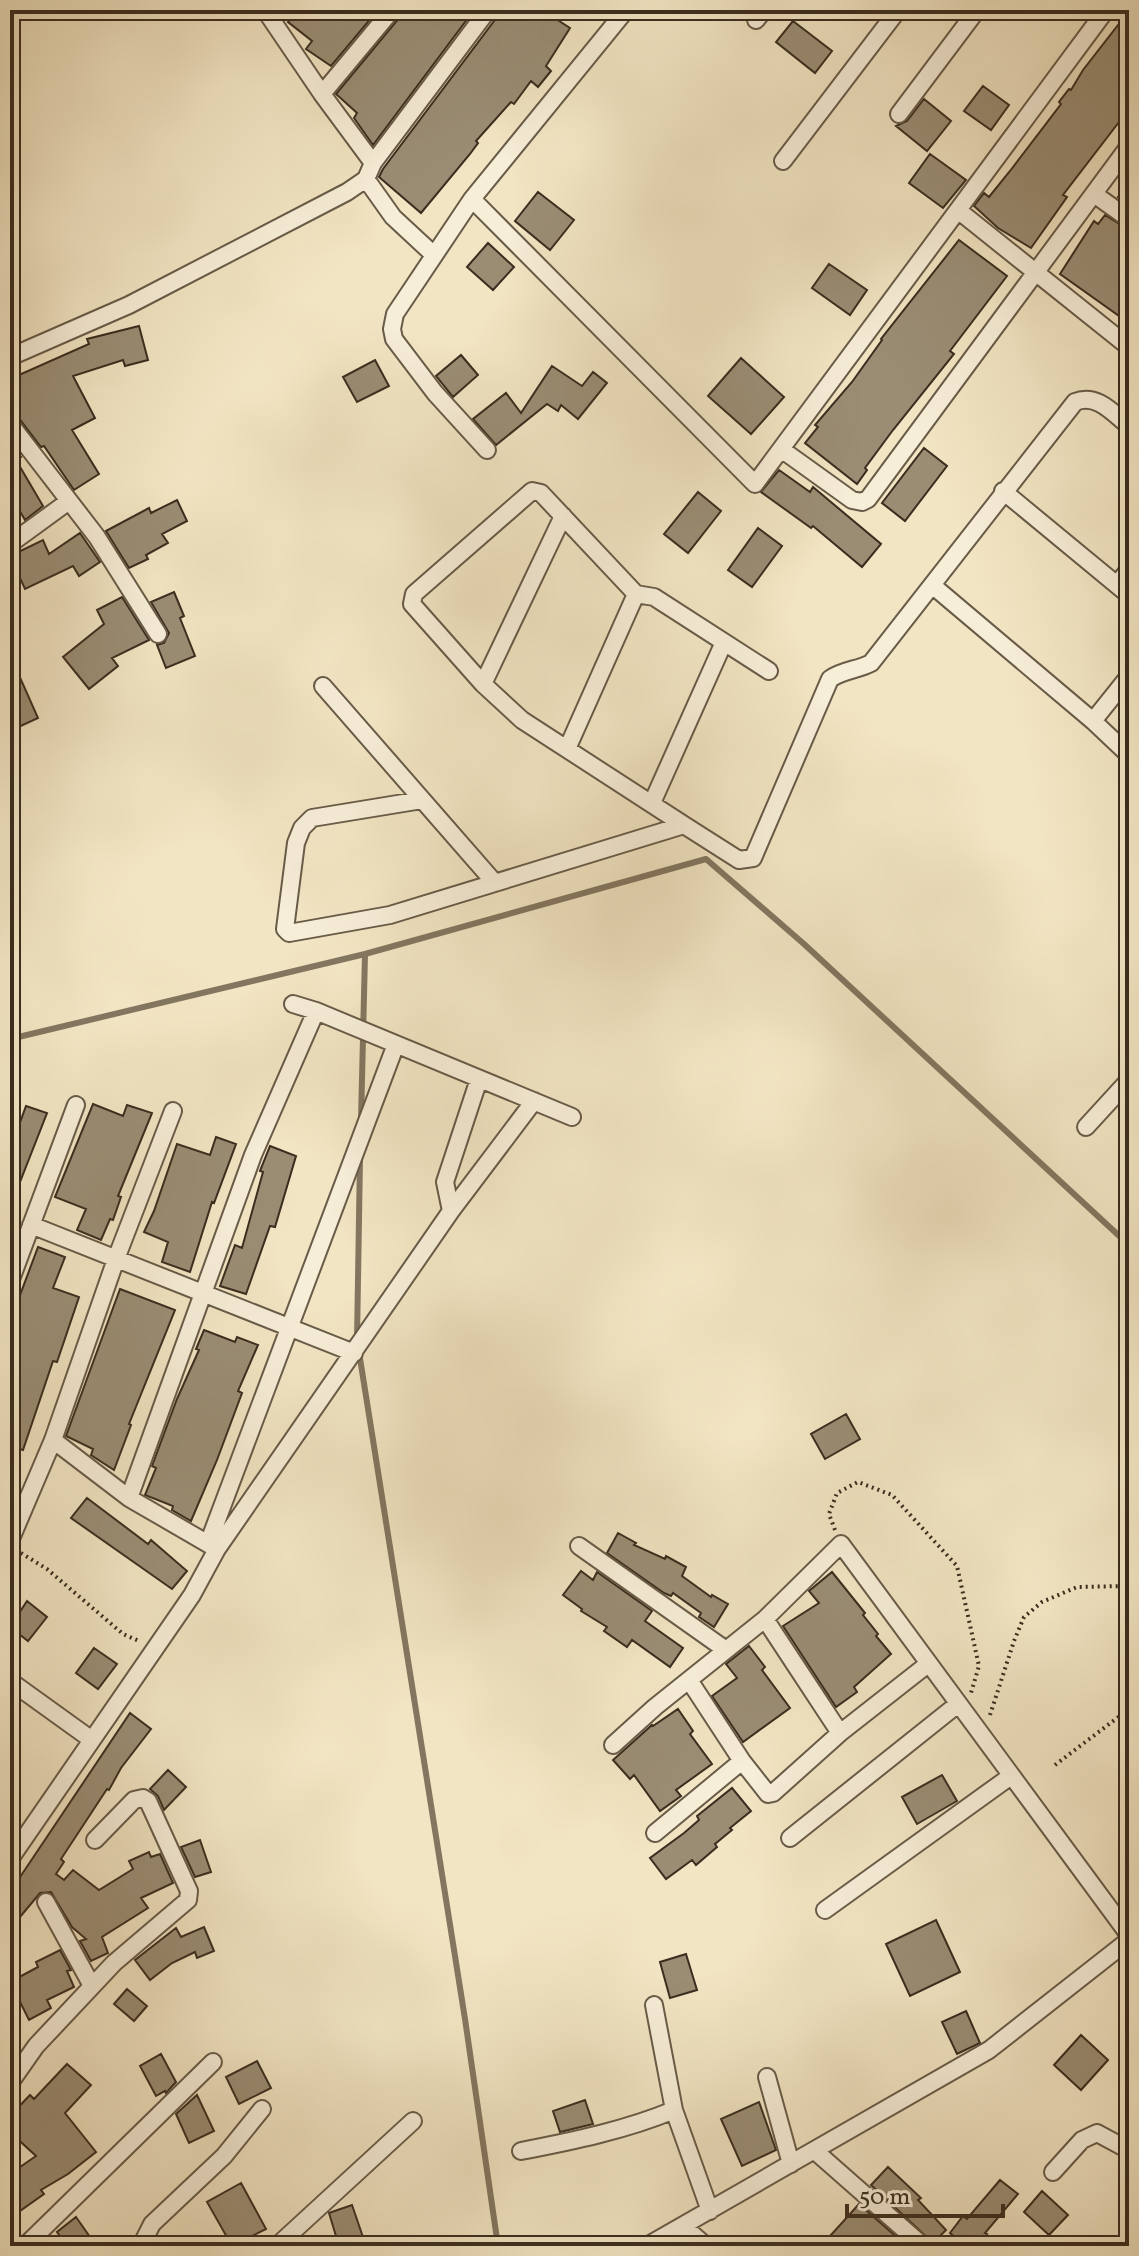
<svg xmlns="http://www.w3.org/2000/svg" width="1139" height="2256" viewBox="0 0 1139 2256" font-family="Vollkorn,serif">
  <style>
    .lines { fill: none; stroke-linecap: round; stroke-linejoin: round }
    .stream { stroke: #837660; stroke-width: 6 }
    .building { fill: #9a8d74; stroke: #3a2d1f; stroke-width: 2 }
    .street-casing { stroke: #685b48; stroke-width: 20 }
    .path { stroke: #3a2d1f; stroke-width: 4; stroke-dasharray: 2 4; stroke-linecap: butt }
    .street { stroke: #f7eed8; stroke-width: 16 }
  </style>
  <rect width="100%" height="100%" fill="#f2e5c3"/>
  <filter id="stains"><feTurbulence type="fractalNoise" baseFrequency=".0025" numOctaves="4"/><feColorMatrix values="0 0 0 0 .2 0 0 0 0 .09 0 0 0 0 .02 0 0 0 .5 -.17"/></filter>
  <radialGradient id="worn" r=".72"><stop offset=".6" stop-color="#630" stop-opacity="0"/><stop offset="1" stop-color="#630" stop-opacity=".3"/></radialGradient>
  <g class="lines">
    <path class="stream" d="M10,1039L365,954L706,859L804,944L1129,1245
      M361,1121L365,954
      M357,1341L360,1157
      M359,1352L465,2019L498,2246"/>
  </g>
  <path class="building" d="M298,10H378L331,66L306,49L312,41L288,22Z
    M403,10H474L373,145L354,118L357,113L336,94L400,17Z
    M499,10H542L570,28L546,66L551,71L538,87L531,81L514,104L511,102L476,141L478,143L470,154L421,213L379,177L383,169L497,17Z
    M1129,11V109L1063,195L1067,197L1031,248L998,228L974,206L984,193L989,197L1010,171L1061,104L1059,102L1069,89L1071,90L1083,70Z
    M793,21L832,51L815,73L776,42Z
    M983,86L1009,105L991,130L964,111Z
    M924,99L951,121L927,151L896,126L907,121Z
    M930,154L966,180L943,208L909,183Z
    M1129,182V205L1118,197Z
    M538,192L574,220L550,250L515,221Z
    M1105,215L1129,230V323L1060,274L1094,221L1098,224Z
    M959,240L1007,276L950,351L954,354L893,430L865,468L867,470L857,484L805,443L818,427L815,425L852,382L882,340L881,339Z
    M488,243L514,267L493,290L467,267Z
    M829,264L867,290L850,315L812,288Z
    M139,326L148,360L125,366L123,360L73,376L95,418L72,430L99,474L74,490L44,446L41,447L18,417L10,413V379L89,344L87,339Z
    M461,355L478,375L453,397L436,376Z
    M741,358L784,397L751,434L708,396Z
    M375,360L389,386L357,402L343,377Z
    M552,366L582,386L593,372L607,383L578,419L561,405L558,411L547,404L496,445L473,419L506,393L521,413Z
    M10,442L21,457L16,460L43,506L25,520L10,494Z
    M924,448L947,466L905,521L882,503Z
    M779,470L810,492L813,487L881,544L862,567L813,526L811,528L761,492Z
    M698,492L721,511L688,553L664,534Z
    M177,500L187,521L162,534L168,543L146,555L148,559L129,568L106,531L149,508L151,513Z
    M758,528L782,546L752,587L728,570Z
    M80,533L100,562L79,576L73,566L25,589L10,556L43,540L49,554Z
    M174,592L184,616L180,618L195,656L166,668L157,645L164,643L169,633L151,602Z
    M122,597L149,640L112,658L118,666L89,689L63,657L104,624L97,610Z
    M10,655L38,718L10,731Z
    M93,1104L123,1116L127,1105L152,1113L118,1196L121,1197L113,1220L110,1219L101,1240L77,1230L86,1209L55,1197Z
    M26,1106L47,1113L11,1205L10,1150Z
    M216,1137L236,1144L214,1203L212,1202L190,1272L162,1262L168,1242L144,1232L154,1211L177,1144L210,1155Z
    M270,1146L296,1156L275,1227L270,1226L246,1294L220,1286L235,1245L242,1248L263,1172L260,1171Z
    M38,1247L65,1257L53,1288L79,1297L57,1362L53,1361L23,1450L10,1446V1322Z
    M120,1289L175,1310L129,1424L131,1425L114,1470L91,1455L93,1449L66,1436Z
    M204,1330L235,1342L237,1337L258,1345L238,1391L242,1393L217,1460L191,1521L172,1510L173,1506L145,1495L156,1468L152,1466L177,1399L199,1350L196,1349Z
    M846,1414L860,1439L825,1459L811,1434Z
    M87,1498L148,1544L151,1540L187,1571L172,1589L71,1518Z
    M618,1533L636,1543L634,1545L665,1559L666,1556L686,1567L682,1576L711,1597L712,1595L728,1604L714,1627L699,1617L701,1613L673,1593L671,1596L664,1593L607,1553Z
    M581,1571L593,1580L597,1572L652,1611L645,1621L683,1648L670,1667L632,1640L627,1647L604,1631L607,1627L581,1611L582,1609L563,1595Z
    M832,1572L865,1613L863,1615L878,1634L876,1636L891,1654L854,1687L857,1692L836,1707L783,1626L819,1603L809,1591Z
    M27,1601L47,1617L28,1641L10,1627Z
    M749,1646L765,1667L762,1670L790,1708L743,1742L712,1696L737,1678L726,1664Z
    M94,1648L117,1664L98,1689L76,1673Z
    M678,1709L693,1731L690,1734L712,1764L676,1790L681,1796L660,1811L634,1775L630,1779L613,1760L652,1725L653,1726Z
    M130,1713L151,1729L121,1768L109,1790L107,1789L61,1859L64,1862L56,1874L64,1880L73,1870L99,1890L133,1869L129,1861L149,1852L151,1857L160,1854L173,1883L141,1898L148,1908L102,1937L108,1953L91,1961L80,1941L86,1939L72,1927L51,1892L40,1893L10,1929V1892Z
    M168,1770L186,1787L164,1810L158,1796L150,1789Z
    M942,1775L957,1801L917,1824L902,1797Z
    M732,1788L751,1811L730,1828L732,1830L715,1844L717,1847L696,1865L692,1860L666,1879L650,1858L684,1833L699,1820L697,1816Z
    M200,1840L211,1872L195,1877L181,1847Z
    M936,1920L960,1972L910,1996L886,1944Z
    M204,1927L214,1951L197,1958L195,1952L172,1963L150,1980L135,1960L176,1928L181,1937Z
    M60,1950L71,1970L67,1971L74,1987L47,2000L51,2008L29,2020L10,1982L38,1967L36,1962Z
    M686,1954L697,1990L670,1998L660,1962Z
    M127,1989L147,2006L134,2021L114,2004Z
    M966,2011L980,2043L957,2054L942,2022Z
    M1081,2035L1108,2060L1081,2090L1054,2065Z
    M161,2054L176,2082L166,2093L165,2091L156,2096L140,2066Z
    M257,2061L271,2088L239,2104L226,2077Z
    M67,2064L91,2085L65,2113L96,2152L68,2174L41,2190L44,2194L10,2218V2174L36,2156L10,2132V2116L30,2095L34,2099Z
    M197,2095L214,2131L189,2143L176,2114Z
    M585,2100L593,2124L560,2132L553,2111Z
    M759,2102L776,2150L742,2166L721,2119Z
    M888,2167L921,2198L918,2200L946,2230L933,2243L871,2185Z
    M1000,2180L1018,2194L985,2233L987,2234L978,2246H966L950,2233L963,2216L967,2219Z
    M241,2183L266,2229L232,2246L207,2202Z
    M1042,2191L1068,2215L1049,2235L1024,2212Z
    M859,2204L900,2240L895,2246H821Z
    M352,2205L366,2246H339L329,2213Z
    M76,2217L90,2237L78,2246H67L57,2232Z"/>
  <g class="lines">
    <defs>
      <path id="street" d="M265,10L322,94L373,163
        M756,20L764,10
        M322,94L392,10
        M899,114L977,10
        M783,161L898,10
        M1094,194L1129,219
        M472,199L755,484L1106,10
        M959,211L1129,347
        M434,255L393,217L366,179L373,163L488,10
        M10,357L129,305L347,192L366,179
        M10,424L97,537L158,634
        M781,449L852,500L862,502L868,499L1129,146
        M487,450L435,393L394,339L392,329L395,314L472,199L626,10
        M1003,491L1129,595
        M10,544L69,501
        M932,585L1093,721
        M1117,585L1129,569
        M1129,676L1093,721L1129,755
        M483,684L563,516
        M323,686L495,883
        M567,749L636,594
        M422,800L312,818L302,828L296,843L285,929L289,933L390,915L684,825L739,860L753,858L830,679C842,670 858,670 871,663L1075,402C1097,393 1113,413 1129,426
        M652,803L724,642
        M684,825L522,720L483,684L412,604L414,594L532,491L541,493L636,594L654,597L769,671
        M293,1004L316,1011L572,1117
        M1086,1127L1129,1080
        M451,1211L445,1182L479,1079
        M31,1225L354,1353
        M10,1282L76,1105
        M129,1498L253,1155L316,1011
        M10,1541L53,1440L116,1259L173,1111
        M208,1544L396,1044
        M579,1546L726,1650
        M217,1549L451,1211L534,1101
        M765,1619L840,1733
        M689,1680L742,1761L768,1794L773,1793L840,1733L928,1664
        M10,1681L92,1740
        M613,1745L655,1707L765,1619L841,1544L1129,1935
        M655,1833L742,1761
        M790,1838L958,1704
        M10,1859L192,1595L217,1549L129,1498L53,1440
        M46,1902L92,1986
        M825,1910L1011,1776
        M654,2005L674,2110L710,2211
        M767,2077L791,2164
        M10,2083L36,2046L114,1963L188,1900L189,1891L148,1801L143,1798L134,1800L95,1840
        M521,2151C573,2141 626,2130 674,2110
        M815,2151L923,2246
        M1053,2172L1082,2140L1097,2133L1123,2147L1129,2146
        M683,2226L706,2246
        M25,2246L213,2062
        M144,2246V2240L152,2224L224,2156L262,2109
        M277,2246L413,2121
        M647,2246L989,2050L1129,1940
        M1127,2246L1129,2244"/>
    </defs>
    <use href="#street" class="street-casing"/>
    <path class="path" d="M835,1530L829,1514L837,1493L858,1482L892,1495L957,1566L979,1666L971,1693
      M21,1553L47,1569L123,1634L139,1641
      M990,1715L1014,1641L1024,1617L1042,1602L1077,1587L1129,1586
      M1055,1765L1129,1709"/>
    <use href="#street" class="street"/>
  </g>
  <rect width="1139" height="2256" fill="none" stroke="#f2e5c3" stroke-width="40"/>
  <rect x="12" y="12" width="1115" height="2232" fill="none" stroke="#3a2d1f" stroke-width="4"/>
  <rect x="20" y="20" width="1099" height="2216" fill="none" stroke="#3a2d1f" stroke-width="2"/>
  <path d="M847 2204v12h156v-12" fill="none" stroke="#3a2d1f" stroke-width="4"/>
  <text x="859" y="2204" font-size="24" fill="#3a2d1f" stroke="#f7eed8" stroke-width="6" paint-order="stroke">50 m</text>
  <rect width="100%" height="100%" filter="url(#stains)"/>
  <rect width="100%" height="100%" fill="url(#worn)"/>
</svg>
